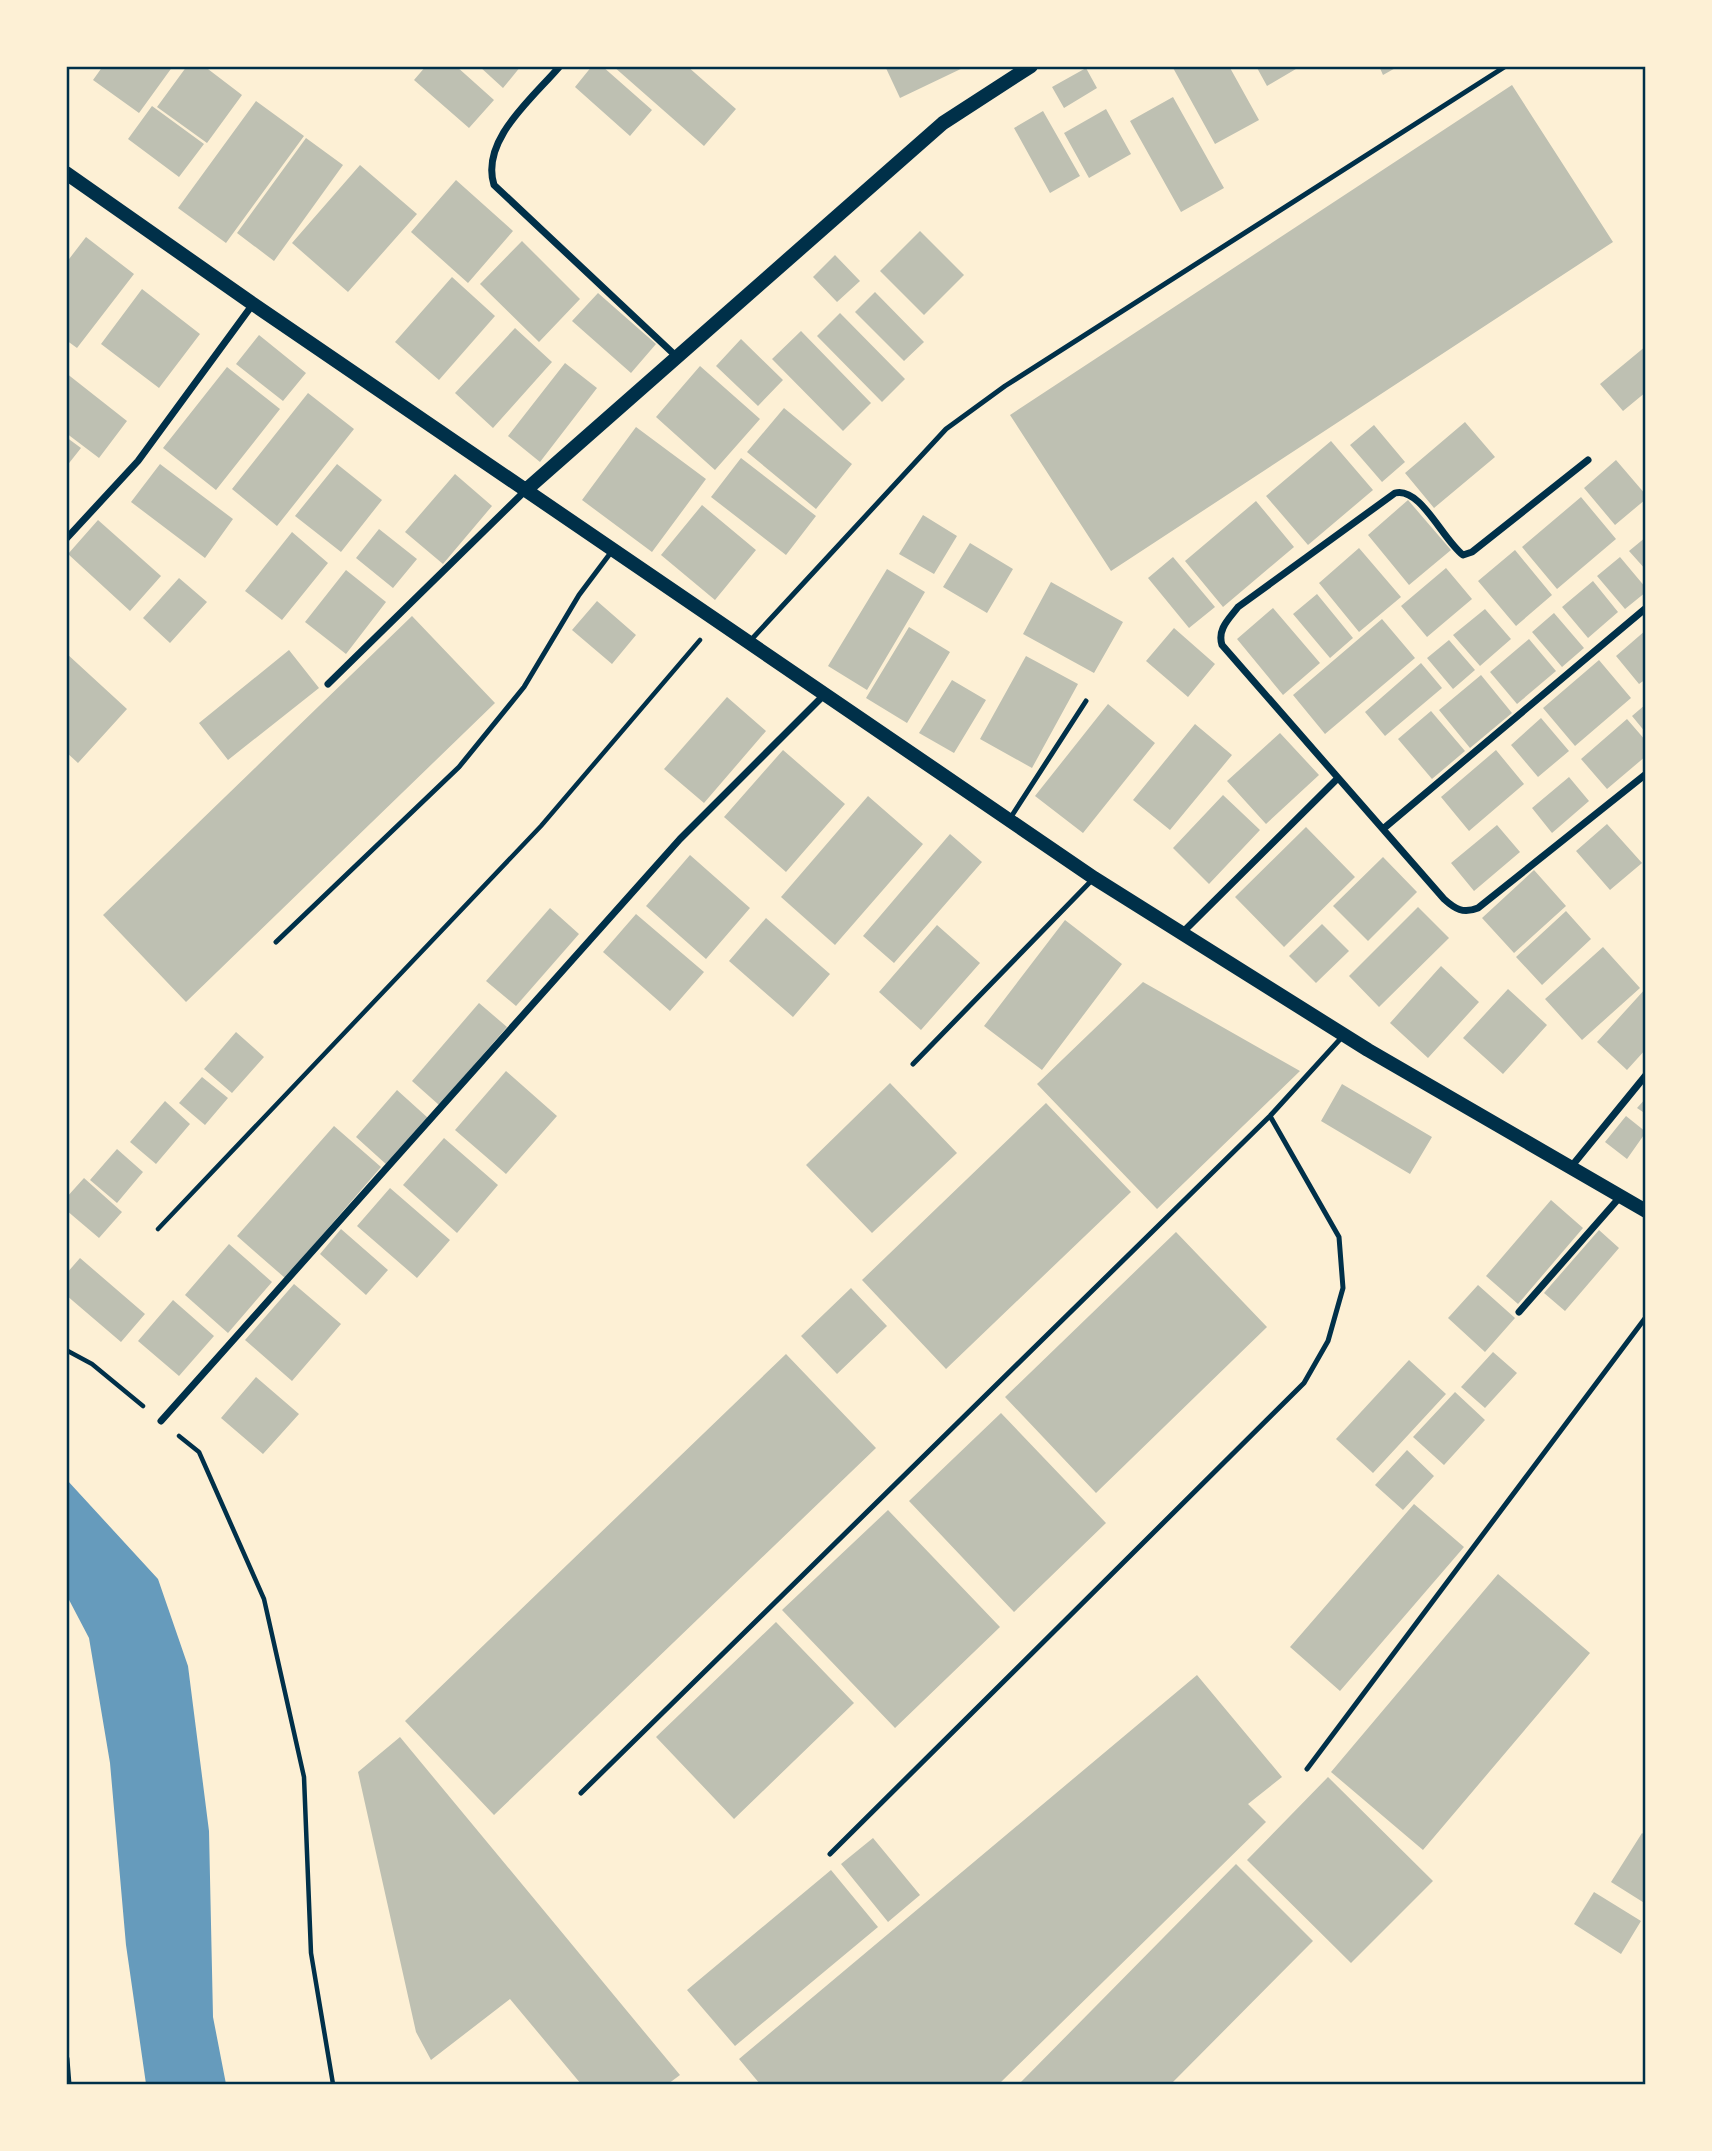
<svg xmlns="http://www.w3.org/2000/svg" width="1712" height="2151" viewBox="0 0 1712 2151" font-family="Rubik,sans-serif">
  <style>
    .water { fill: #669bbc }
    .building { fill: #bec0b2 }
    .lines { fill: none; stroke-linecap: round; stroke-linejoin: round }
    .path { stroke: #003049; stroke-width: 4.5 }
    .service { stroke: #003049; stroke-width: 5 }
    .minor { stroke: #003049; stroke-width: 7 }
    .secondary { stroke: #003049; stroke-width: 14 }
    .neatline { fill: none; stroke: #003049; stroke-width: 2.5 }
  </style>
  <rect width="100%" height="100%" fill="#fdf0d5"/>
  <path class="water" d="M67,1480L158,1579L188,1666L209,1831L213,2017L226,2084H146L126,1945L110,1763L89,1638L67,1596Z"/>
  <path class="building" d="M103,66H173L139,113L93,80Z
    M187,66H204L242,95L207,143L157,107Z
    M426,66H456L494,100L469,128L414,80Z
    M479,66H521L503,88Z
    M592,66H602L652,110L630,136L575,87Z
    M613,66H687L736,109L704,146Z
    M885,66H967L900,98Z
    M1172,66H1229L1259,120L1215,144Z
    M1256,66H1301L1267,86Z
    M1379,66H1399L1383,75Z
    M1086,68L1097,88L1064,108L1052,87Z
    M1512,85L1613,242L1111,571L1010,415Z
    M1173,97L1224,188L1181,212L1130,121Z
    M256,101L304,136L226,243L178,208Z
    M152,106L204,144L179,177L128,139Z
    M1106,109L1131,154L1089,178L1064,133Z
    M1043,111L1080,176L1050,193L1014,128Z
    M306,138L343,165L274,261L237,233Z
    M360,165L417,214L348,292L292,243Z
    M456,180L513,231L468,283L411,232Z
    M920,231L964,275L924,315L880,271Z
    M86,237L134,274L77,348L66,340V263Z
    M522,241L580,299L539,342L480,284Z
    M835,255L860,281L837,302L813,277Z
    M452,277L495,316L439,380L395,342Z
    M142,289L200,334L159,388L101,344Z
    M875,292L924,342L904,361L855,312Z
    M598,293L656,344L631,373L572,321Z
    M840,313L905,379L882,402L817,336Z
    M515,328L552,362L493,428L455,393Z
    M801,331L871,403L843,431L772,359Z
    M259,335L306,373L283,401L236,364Z
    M741,339L783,380L758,406L716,366Z
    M1646,346V392L1623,411L1600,384Z
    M565,363L597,388L540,462L508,436Z
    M700,366L760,419L715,470L656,417Z
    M227,367L280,409L216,490L163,448Z
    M66,373L127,421L99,458L66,433Z
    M308,393L354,429L277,526L232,489Z
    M784,408L852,464L816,509L747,452Z
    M1465,422L1495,457L1434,508L1405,473Z
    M1374,425L1405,462L1382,482L1350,445Z
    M636,427L706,479L652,552L582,500Z
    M66,437L81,448L66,467Z
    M1331,441L1373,490L1308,545L1266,496Z
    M741,458L816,516L786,555L711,497Z
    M1616,460L1646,495V499L1615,525L1584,488Z
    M160,464L233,519L205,558L131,502Z
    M337,464L382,500L341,552L295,516Z
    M455,474L492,506L443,564L405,532Z
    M1581,497L1616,539L1557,589L1522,547Z
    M1408,500L1451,550L1409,585L1368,535Z
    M1256,501L1294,547L1223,607L1185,561Z
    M702,505L756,550L715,600L661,555Z
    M923,515L957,536L934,574L899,554Z
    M98,520L161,576L130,611L68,554Z
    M379,529L417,559L393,588L356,558Z
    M292,532L328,563L282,620L245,591Z
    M1646,537V570L1629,551Z
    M970,543L1013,569L987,613L943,587Z
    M1359,548L1401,597L1359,632L1319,583Z
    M1515,550L1552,595L1516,626L1478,581Z
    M1173,557L1215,607L1189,628L1148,578Z
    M1620,557L1646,588V592L1625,609L1597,576Z
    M1446,568L1472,599L1427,637L1401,606Z
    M887,569L925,592L867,690L828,666Z
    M346,570L386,602L346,654L305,622Z
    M179,578L207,602L170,643L143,618Z
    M1593,581L1618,612L1588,638L1562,607Z
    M1051,582L1123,622L1094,673L1023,634Z
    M1317,594L1353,638L1330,658L1293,614Z
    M597,601L636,635L612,664L572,630Z
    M1273,608L1320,663L1283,695L1237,639Z
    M1485,609L1511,639L1480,666L1453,635Z
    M1554,613L1584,648L1562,667L1532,632Z
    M412,616L495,703L186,1002L103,915Z
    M1382,619L1415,658L1325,734L1293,695Z
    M909,627L950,652L907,723L866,698Z
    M1174,628L1215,664L1188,697L1146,661Z
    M1646,630V679L1639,684L1616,656Z
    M1529,639L1556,671L1517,704L1490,672Z
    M1449,640L1475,670L1453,689L1427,658Z
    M289,650L319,688L228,760L199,723Z
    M66,653L127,709L78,763L66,752Z
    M1026,656L1078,684L1032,768L980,739Z
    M1599,660L1631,698L1575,746L1543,708Z
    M1421,663L1442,688L1385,736L1365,712Z
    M1481,675L1512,713L1470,748L1439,710Z
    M952,680L986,700L954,753L919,733Z
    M727,697L766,731L704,803L664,769Z
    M1108,704L1155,743L1083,833L1035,796Z
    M1646,704V733L1632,716Z
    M1431,711L1465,751L1432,779L1398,739Z
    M1541,718L1569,751L1538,777L1511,745Z
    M1627,719L1646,741V756L1607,789L1581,759Z
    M1195,724L1232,755L1170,830L1133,800Z
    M1280,733L1319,775L1266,824L1227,781Z
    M783,750L845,804L786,872L724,817Z
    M1496,750L1524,784L1469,831L1441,797Z
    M1569,777L1589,801L1552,833L1532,808Z
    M1223,795L1260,830L1209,884L1173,848Z
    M868,796L923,844L835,945L781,897Z
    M1607,824L1642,863L1610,890L1576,851Z
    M1497,825L1520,852L1474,891L1451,863Z
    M1306,827L1355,877L1284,947L1235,897Z
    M950,834L982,862L894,963L863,936Z
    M690,855L750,908L706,959L646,906Z
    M1383,857L1417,892L1368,941L1333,906Z
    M1534,870L1566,906L1514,953L1482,918Z
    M1418,907L1449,938L1379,1007L1349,976Z
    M550,908L579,934L516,1006L486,981Z
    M1566,911L1591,939L1542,985L1516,957Z
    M636,914L704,972L670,1011L603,952Z
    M766,918L830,974L793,1017L729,961Z
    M1065,920L1122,964L1042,1070L984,1026Z
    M1322,924L1349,951L1316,983L1289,956Z
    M937,925L980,963L921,1030L879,992Z
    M1603,947L1640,988L1582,1040L1545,999Z
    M1441,966L1479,1002L1428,1058L1390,1023Z
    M1143,982L1300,1071L1157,1209L1037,1084Z
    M1646,988V1049L1627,1070L1597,1042Z
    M1508,989L1547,1025L1503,1074L1463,1038Z
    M479,1003L507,1027L439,1105L412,1081Z
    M236,1032L264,1057L232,1093L204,1069Z
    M506,1071L557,1116L506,1174L455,1130Z
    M202,1077L228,1098L205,1125L179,1103Z
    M890,1083L957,1153L872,1233L806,1165Z
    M1342,1084L1432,1137L1410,1174L1321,1121Z
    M397,1090L428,1118L387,1165L356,1137Z
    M1646,1098V1114L1637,1108Z
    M165,1101L190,1124L156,1164L130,1142Z
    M1046,1103L1131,1192L946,1369L862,1280Z
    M1626,1116L1646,1132L1627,1159L1605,1142Z
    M334,1126L381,1167L285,1278L237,1236Z
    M444,1138L498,1185L457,1233L403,1185Z
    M117,1149L143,1172L117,1203L90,1180Z
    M84,1178L122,1212L99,1238L66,1210V1198Z
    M390,1188L450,1240L417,1278L357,1226Z
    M1551,1200L1583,1228L1518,1304L1486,1276Z
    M341,1229L388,1270L366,1295L320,1254Z
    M1599,1230L1619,1248L1565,1311L1544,1293Z
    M1176,1232L1267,1327L1096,1493L1005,1397Z
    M229,1244L272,1282L228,1333L185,1295Z
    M80,1258L145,1314L121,1342L66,1295V1274Z
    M294,1284L341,1324L292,1381L245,1340Z
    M1478,1285L1515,1318L1485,1352L1448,1318Z
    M851,1288L887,1326L837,1374L801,1336Z
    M173,1300L214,1336L179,1376L138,1341Z
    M1493,1352L1517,1373L1485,1408L1461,1387Z
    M786,1354L876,1448L494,1815L405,1721Z
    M1409,1360L1446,1394L1373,1473L1336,1439Z
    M256,1377L299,1414L263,1454L221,1418Z
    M1455,1392L1485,1420L1444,1465L1413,1437Z
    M1001,1413L1106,1523L1014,1612L909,1501Z
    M1407,1450L1434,1476L1403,1510L1375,1485Z
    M1414,1504L1464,1547L1340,1691L1290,1647Z
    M888,1510L1000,1627L895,1728L782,1610Z
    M1498,1574L1590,1653L1423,1850L1331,1772Z
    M776,1622L854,1703L734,1819L656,1737Z
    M1197,1675L1282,1777L1248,1804L1266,1822L999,2084H760L739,2059Z
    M400,1737L680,2075L668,2084H581L510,1999L431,2060L416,2032L358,1772Z
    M1328,1777L1433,1881L1351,1963L1247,1860Z
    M1642,1833L1646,1836V1904L1611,1882Z
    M873,1838L920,1895L888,1922L841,1864Z
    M1236,1864L1313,1941L1171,2084H1019Z
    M831,1870L878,1927L735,2046L687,1990Z
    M1594,1892L1641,1921L1621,1954L1574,1924Z"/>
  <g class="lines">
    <path class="path" d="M158,1229L541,826L700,640
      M66,1350L92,1364L143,1406
      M179,1436L199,1452L264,1599L304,1777L311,1953L333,2084"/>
    <path class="service" d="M750,641L946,429L1005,386L1506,66
      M1009,820L1086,701
      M276,942L459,767L524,687L579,595L612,551
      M913,1064L1094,878
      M1307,1769L1646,1317
      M581,1793L1270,1116L1343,1036
      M830,1854L1304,1383L1328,1341L1343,1288L1339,1237L1270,1116"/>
    <path class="minor" d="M560,66C533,98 480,140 494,185L677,357
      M1588,460L1472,552L1463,555C1443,540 1420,486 1395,493L1238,607C1229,619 1217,629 1222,645L1444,899C1455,909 1463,914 1478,908L1646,774
      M66,539L138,461L253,304
      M328,684L527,489
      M1383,829L1646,608
      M1182,933L1338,778
      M1571,1167L1646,1075
      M1519,1312L1620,1197
      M161,1421L680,839L826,693
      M66,2059L68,2084"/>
    <path class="secondary" d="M66,173L253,304L1094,878L1368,1050L1646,1211
      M527,489L943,123L1031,66"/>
  </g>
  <rect width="1712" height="2151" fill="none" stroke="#fdf0d5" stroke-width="136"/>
  <rect x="68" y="68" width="1576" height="2015" class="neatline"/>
</svg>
